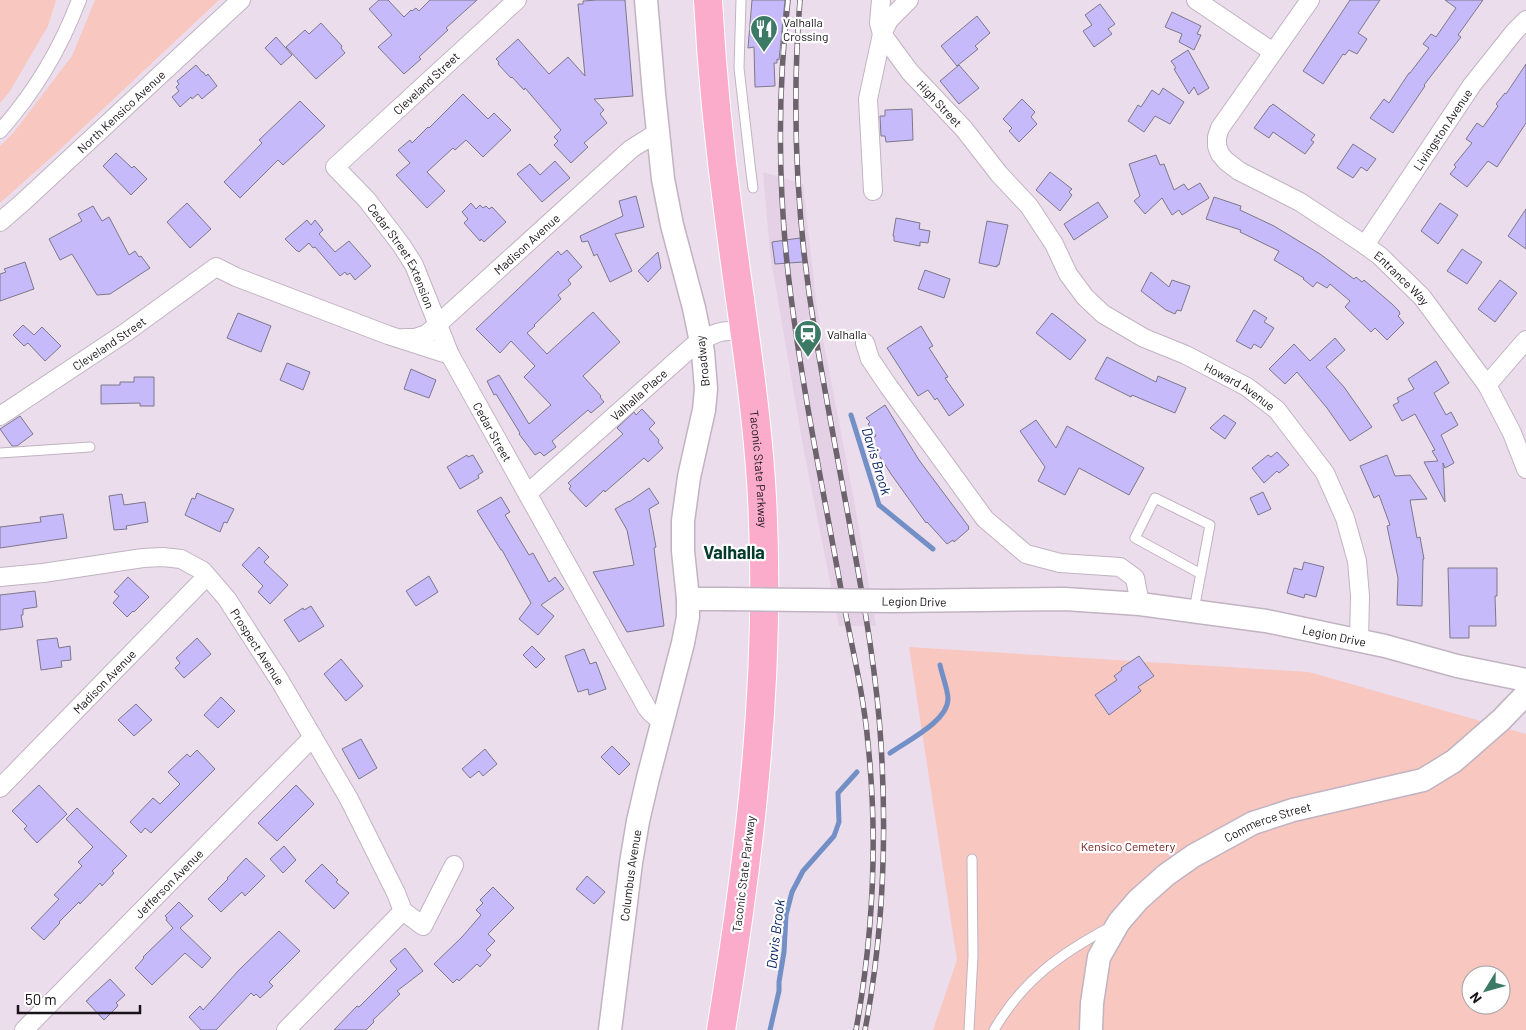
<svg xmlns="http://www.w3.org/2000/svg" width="1526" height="1030" viewBox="0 0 1526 1030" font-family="Barlow,sans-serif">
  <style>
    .built { fill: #e5d1e6 }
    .green { fill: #f7c7c0; fill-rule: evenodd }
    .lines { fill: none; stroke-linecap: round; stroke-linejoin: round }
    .stream { stroke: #728fc6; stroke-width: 5 }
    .building { fill: #c7bafa; stroke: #7c788a }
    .service-casing { stroke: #c1b3c2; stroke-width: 11 }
    .pedestrian-casing { stroke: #c1b3c2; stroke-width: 16 }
    .minor-casing { stroke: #c1b3c2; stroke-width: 20 }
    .tertiary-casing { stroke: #c1b3c2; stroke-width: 25 }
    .trunk-casing { stroke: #fff; stroke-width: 30 }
    .service { stroke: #fff; stroke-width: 9 }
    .pedestrian { stroke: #fff; stroke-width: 14 }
    .minor { stroke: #fff; stroke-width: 18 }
    .tertiary { stroke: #fff; stroke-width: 22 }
    .trunk { stroke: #fbacca; stroke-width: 28 }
    .rail-casing { stroke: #6c636c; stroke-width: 5.5 }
    .rail { stroke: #fff; stroke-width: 4; stroke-dasharray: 11; stroke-linecap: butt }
    .tertiary-bridge-casing { stroke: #c1b3c2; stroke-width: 25; stroke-linecap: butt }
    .tertiary-bridge { stroke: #fff; stroke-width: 22 }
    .labels { text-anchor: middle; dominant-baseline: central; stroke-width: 4.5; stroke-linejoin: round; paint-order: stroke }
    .poi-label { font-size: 12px; fill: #191419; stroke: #fff; text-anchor: start }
    .street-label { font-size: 12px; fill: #191419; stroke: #fff }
    .park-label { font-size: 12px; fill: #6d1816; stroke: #fff }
    .water-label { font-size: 14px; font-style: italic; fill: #072364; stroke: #fff }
    .district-label { font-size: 18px; font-weight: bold; fill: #023a2b; stroke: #fff }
  </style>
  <rect width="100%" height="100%" fill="#ecddec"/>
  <path class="built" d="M763,172L803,184L817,308L854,500L876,626H839L804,452L770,254Z"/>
  <path class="green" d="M0,0H56L48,26L10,91L0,103Z
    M95,0H219L55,154L0,203V146L14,132L72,56Z
    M909,647L1309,672L1526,734V1030H933L957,960ZM1471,975H1501V1005H1471Z"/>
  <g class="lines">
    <path class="stream" d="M851,415L879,505L933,549
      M890,753C907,741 948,721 948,699C948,690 942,675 940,665
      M770,1030L779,991V982L784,952L786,915L792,892L803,871L834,836L839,822L838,793L857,772"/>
  </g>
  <path class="building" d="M379,0H388L404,17L411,10L412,11L416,8L419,11L430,0H477L446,28L448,30L419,57L421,59L404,74L378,47L392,35L369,9Z
    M597,0H625L633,96L594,99L604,110L600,114L607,123L584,143L588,147L571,163L554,145L558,141L554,137L561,130L525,88L524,90L512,77L511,78L498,64L499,62L496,59L518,39L549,74L568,57L585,76L578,4H583V1Z
    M752,0H785L779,60L777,59V63H774L775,86L755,87L754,47L748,48Z
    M1350,0H1380L1358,33L1367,39L1357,54L1349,50L1345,55L1343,54L1323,84L1303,71Z
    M1445,0H1483L1458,35L1461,37L1424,85L1425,86L1393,133L1370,118L1384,99L1389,103L1409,73H1410L1429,48L1423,44L1431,34L1436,37L1456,8Z
    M1100,4L1115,24L1108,29L1112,34L1094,47L1083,31L1092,25L1085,15Z
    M1172,12L1201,26L1197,34L1201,35L1194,50L1179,42L1182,34L1165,27Z
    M977,16L990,33L975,46L978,49L957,66L941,46Z
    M321,23L342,46L341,48L345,53L316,79L286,47L305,30L309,34Z
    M276,37L292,55L281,65L265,48Z
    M1188,50L1209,88L1198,95L1194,87L1189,94L1174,69L1176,68L1171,61Z
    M1526,64V123L1497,167L1488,161L1467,187L1450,174L1456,167L1454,165L1472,143L1466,139L1477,123L1483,127L1498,106L1496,104L1505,93L1506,94Z
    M196,65L202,72H203L206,76L208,74L217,86L202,99L198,94L192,99L191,97L180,107L172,97L179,91L176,87L179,84L177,81Z
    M959,65L979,88L959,104L940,81Z
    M1163,88L1184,102L1170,124L1155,116L1144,132L1128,121L1138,105L1141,107L1152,90L1159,95Z
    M463,94L488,119L494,113L511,130L483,157L466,140L455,150L453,148L427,172L445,191L427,208L396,175L410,163L398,150L410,140L412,143L428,127L429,128Z
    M1022,99L1035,112L1031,117L1037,124L1019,142L1009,131L1012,128L1003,119Z
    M300,101L325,126L283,165L278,160L240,198L224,182L262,143L259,140Z
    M1273,104L1315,135L1311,140L1314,142L1305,154L1273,132L1269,138L1254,128L1270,106H1271Z
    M912,109L913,140L886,142L885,136H881L880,116H885V110Z
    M1353,144L1376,159L1367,171L1361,167L1353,178L1337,168Z
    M116,153L132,168L134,166L147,179L131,195L103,166Z
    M1156,155L1160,165L1164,164L1174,190L1184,184L1188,190L1200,183L1209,198L1182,215L1179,210L1172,215L1162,198L1145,214L1134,201L1140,196L1129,164Z
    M555,161L570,178L542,202L517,174L530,164L540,175Z
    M1050,172L1072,189L1069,192L1072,195L1060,211L1036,190Z
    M636,196L644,227L615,234L632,271L610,282L597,254L594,256L588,241L582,242L580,236L623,216L619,201Z
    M1214,197L1241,206L1240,210L1274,226L1320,254L1354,279L1356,277L1362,282L1364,280L1392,304L1399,311L1400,314L1398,316L1404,323L1387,340L1375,328L1371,332L1345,307L1350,301L1330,284L1327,288L1317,282L1313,287L1303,279L1304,278L1274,260L1279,251L1240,232L1241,230L1206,219Z
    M1098,202L1108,217L1074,240L1064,224Z
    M187,203L211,229L190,248L167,222Z
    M471,203L476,209L480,205L483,208L486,206L489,209L492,207L506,222L484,242L481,239L480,241L464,223L468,219L462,212Z
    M1440,203L1458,215L1438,244L1421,231Z
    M93,206L102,221L109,217L129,255L135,251L139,257L141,256L150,268L110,294L97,295L72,254L60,260L49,239L82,221L78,214Z
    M1526,209V249L1508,236Z
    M896,218L920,223L919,229L930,231L928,243L920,242V246L894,241V236H893Z
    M307,220L311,225L315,220L323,230L319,234L335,252L349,241L371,266L355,280L350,273L347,275L345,272L340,276L315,247L313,248L309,243L299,252L298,251H297L285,239Z
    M987,221L1008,225L999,265H997V267L979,263Z
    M800,238L803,262L775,264L772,242Z
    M1462,249L1482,262L1467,284L1447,271Z
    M567,250L582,267L568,280L571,284L558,295L561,299L534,325L535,326L527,333L547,354L593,312L620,342L583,376L601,396L600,397L604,402L591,413L588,410L552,441L556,447L544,456L540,452L535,455L519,434L520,433L496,394L494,395L487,381L499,375L529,424L551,405L524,377L535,366L511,341L500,353L476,329L558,251L561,255Z
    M658,252L661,268L648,282L638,271Z
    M25,262L34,289L0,301V274L6,272L4,269Z
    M925,270L950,279L944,298L918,289Z
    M1151,272L1169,287L1172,280L1190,286L1181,311L1177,310L1175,314L1166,310L1141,291Z
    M1500,280L1517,293L1495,322L1478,309Z
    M1254,310L1267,318L1264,322L1274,328L1261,348L1254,344L1251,349L1236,341Z
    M238,313L271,326L261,352L227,338Z
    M1052,313L1086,340L1070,360L1036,333Z
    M23,325L34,335L42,327L61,346L45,361L28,343L24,346L13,335Z
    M921,326L933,346L929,348L948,377L945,378L964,405L949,416L937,398L935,400L928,390L918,396L887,348Z
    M1335,338L1345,350L1326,367L1344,387L1372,427L1350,441L1327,408L1297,372L1285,384L1269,369L1294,344L1310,361Z
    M1107,357L1156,382L1158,376L1186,388L1175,413L1132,395L1131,397L1095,379Z
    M1436,361L1449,383L1434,393L1446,415L1451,412L1458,425L1441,435L1454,463L1445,468L1443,463L1445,502L1424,462L1438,461L1432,451L1435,450L1415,414L1402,421L1393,405L1399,402L1397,398L1414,389L1408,379Z
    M287,363L310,372L303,390L280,380Z
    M411,369L436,380L429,398L404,389Z
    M134,377H154V406H140V403L101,404V385H120V382H134Z
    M885,405L919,460L969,527L968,528L969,529L954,542L953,540L947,544L927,522L926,523L891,474L869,440L876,436L868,424L870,422L866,418Z
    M642,409L655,423L649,429L659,440L658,442L663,448L648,462L644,458L605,492L604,490L586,507L569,489L571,486L568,483L623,434L617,428L634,412L636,415Z
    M1224,415L1236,423L1225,439L1210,428Z
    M20,416L33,434L17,446H12L0,429Z
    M1036,420L1056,448L1067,426L1144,468L1129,495L1079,468L1065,495L1038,481L1045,467L1020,431Z
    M1277,452L1289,465L1279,473L1277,471L1264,483L1252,468L1268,455L1271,457Z
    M467,455L468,457L473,455L483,472L478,475L479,478L460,489L447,467Z
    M1387,455L1395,476L1410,475L1427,499L1410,500L1417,538L1420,537L1424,559H1423L1422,606L1397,605L1398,578L1387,526L1390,525L1379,495L1374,498L1360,466Z
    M649,488L659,503L649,509L656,547L654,548L664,626L627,632L593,572L634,565L627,530L615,509L629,501V502Z
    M1263,492L1271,509L1258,515L1250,498Z
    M197,493L234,509L227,523L224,522L220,532L185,515L192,498L195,499Z
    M122,494L124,505L145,502L148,522L126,526L127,529L114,530L109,496Z
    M501,497L510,512L505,515L529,555L533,553L549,582L555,577L564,589L541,605L554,616L538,635L519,619L531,603L502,550H501L477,511Z
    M63,514L67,538L0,548V527L41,522L40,517Z
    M259,547L269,557L264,562L288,585L270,604L258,592L263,586L242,565Z
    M1304,562L1324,567L1316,597L1305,594L1304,598L1287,593L1294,568L1302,570Z
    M1448,568H1497V596H1495L1496,626H1469V638H1450Z
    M429,576L438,592L416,606L406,591Z
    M128,577L149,597L134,612L133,611L127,617L113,603L119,596L114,592Z
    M35,591L37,607L23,609V615H21L23,627L0,630V595Z
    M311,606L324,626L299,642L284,620L303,608L304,610Z
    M57,638L59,648L70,646L71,660L61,661L62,667L41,670L37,640Z
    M197,638L211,654L184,678L175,668L180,663L176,658Z
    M532,646L545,659L536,668L523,655Z
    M584,649L590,664L596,662L606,689L589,695L588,689L578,692L565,656Z
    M1139,656L1154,676L1138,687L1141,691L1109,715L1095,695L1117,680L1114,676L1122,670L1121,668Z
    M341,659L363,686L346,701L324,674Z
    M221,697L235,711L218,728L204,715Z
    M136,704L152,720L134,736L118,720Z
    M361,739L377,768L359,779L342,749Z
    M612,746L630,764L619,775L601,757Z
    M485,749L497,764L483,776L479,771L470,778L462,769Z
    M197,750L215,769L151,833L145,828L141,833L130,822L153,798L160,804L180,784L168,772L187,754L190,757Z
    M39,785L67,814L37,843L24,829L27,826L12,811Z
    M296,785L314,804L277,841L258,823Z
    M77,808L127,856L112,871L114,873L102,886L100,883L80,904L79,902L59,922L60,923L59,924L44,940L31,928L59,899L54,895L82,866L78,862L93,847L66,819Z
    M284,846L296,860L283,873L270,859Z
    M246,858L265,876L245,896L242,892L221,912L208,899L228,879L227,878Z
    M322,864L338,880L336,882L349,893L334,909L305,881Z
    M587,876L605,892L594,904L576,889Z
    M493,887L514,908L488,934L495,941L486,950L491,955L480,967L477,964L459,981L457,979L453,983L434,964L462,937L481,915L476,910L483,903L480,900Z
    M179,902L193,916L180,928L211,958L202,968L185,953L152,985L135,968L144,958L143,957L173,928L166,920L167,918L165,916Z
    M279,931L300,951L269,982L273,986L260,998L256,994L254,996L251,993L216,1030H201L189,1017L200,1006L203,1010L239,970Z
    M405,948L423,971L397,991L400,994L373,1020L374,1022L366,1030H334L357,1006L359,1007L397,969L390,961Z
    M110,979L125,995L116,1003L118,1005L117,1007L104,1020L86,1001L88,1000V999Z"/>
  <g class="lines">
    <defs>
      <path id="service" d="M741,0L739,68L751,173L753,188
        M0,453L90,447
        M1194,610L1210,525L1155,498L1135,538L1201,574
        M969,1030L973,956L972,859
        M994,1030C1023,980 1060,954 1110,927"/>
      <path id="pedestrian" d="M0,131C35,92 60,50 79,0"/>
      <g id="minor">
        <path id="s1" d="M517,0L335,167L367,200L402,246L414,265L450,355L647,708L651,713L663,722"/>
        <path id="s2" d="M881,0L879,23L882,34L910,72L964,129L999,174L1029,206L1054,244L1068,274L1085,297L1103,314L1144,338L1186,355L1247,387L1277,410L1325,473L1345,518L1357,561L1360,596L1359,640"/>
        <path d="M1196,0L1273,52"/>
        <path id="s3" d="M1310,0L1220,128L1217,137V146L1220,154L1226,161L1239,171L1300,202L1365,245L1380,256L1422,297L1487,385L1512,433L1526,469"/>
        <path d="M873,191L868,99L882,34L889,20L909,0"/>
        <path id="s4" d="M0,222L22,203L241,0"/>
        <path id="s5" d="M1365,245L1472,85L1515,31L1526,20"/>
        <path id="s6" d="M403,338H415L427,334L631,149L658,132"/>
        <path d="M865,343L870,359L889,387L985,519L1026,554L1060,563L1120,567L1135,578L1140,604"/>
        <path d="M1487,385L1526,340"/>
        <path id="s7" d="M0,416L125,333L216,267L236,277L388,335L450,355"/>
        <path id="s8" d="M528,493L693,346C712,334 722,327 745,333"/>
        <path id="s9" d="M0,577L43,573L143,558L163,557L181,559L203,571L227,599L280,681L349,799L396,893L403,911"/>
        <path id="s10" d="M0,788L207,576"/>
        <path d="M403,911L423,926L454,865"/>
        <path id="s11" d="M24,1030L313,737"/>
        <path d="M286,1030L403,911"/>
      </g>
      <g id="tertiary">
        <path d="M688,599H724"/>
        <path id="s12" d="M892,601L1065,599L1140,604L1266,621L1385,646L1457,666L1526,680"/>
        <path id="s13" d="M610,1030L631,863L638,821L648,778L683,643L688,617V599L683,551V521L689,477L704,410L706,389L703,352L694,308L672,225L663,179L654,94L646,0"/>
        <path id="s14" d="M1091,1030L1092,1003L1099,957L1119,922L1138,900L1166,875L1193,856L1253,823L1293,810L1423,780L1454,761L1501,720L1526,694"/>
      </g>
      <g id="trunk">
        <path id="s15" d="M708,0C712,73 719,145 729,218C740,305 755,393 761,481C773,665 751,849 721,1030"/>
      </g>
    </defs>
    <use href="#service" class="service-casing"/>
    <use href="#pedestrian" class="pedestrian-casing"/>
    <use href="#minor" class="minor-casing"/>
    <use href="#tertiary" class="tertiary-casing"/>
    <use href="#trunk" class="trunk-casing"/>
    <use href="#service" class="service"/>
    <use href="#pedestrian" class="pedestrian"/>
    <use href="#minor" class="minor"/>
    <use href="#tertiary" class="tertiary"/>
    <use href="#trunk" class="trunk"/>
    <defs>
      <path id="rail" d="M788,0C777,98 778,198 791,297C804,399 825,499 843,600C852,648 864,696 868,744C878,839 873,936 856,1030
        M800,0C791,112 797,227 816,338C827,406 841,475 853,543C865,609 877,677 881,744C887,840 883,936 865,1030"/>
    </defs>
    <use href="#rail" class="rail-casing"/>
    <use href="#rail" class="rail"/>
    <defs>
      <path id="tertiary-bridge" d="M724,599L892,601"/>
    </defs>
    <use href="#tertiary-bridge" class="tertiary-bridge-casing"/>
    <use href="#tertiary-bridge" class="tertiary-bridge"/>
  </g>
  <defs>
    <symbol id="restaurant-pin" viewBox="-11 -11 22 30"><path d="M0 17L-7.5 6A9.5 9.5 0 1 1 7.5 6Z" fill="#3c7a66" stroke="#fff"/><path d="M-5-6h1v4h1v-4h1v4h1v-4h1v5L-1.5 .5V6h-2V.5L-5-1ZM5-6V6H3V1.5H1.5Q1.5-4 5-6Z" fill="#fff"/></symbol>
    <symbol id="station-pin" viewBox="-11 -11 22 30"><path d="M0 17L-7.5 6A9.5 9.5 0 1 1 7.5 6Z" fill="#3c7a66" stroke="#fff"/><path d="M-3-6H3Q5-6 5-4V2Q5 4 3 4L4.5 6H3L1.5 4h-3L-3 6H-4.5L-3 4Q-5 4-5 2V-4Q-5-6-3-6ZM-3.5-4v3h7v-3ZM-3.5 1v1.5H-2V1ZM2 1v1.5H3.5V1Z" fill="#fff"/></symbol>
  </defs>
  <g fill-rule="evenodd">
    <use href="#restaurant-pin" x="748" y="13" width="32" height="43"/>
    <use href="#station-pin" x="792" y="318" width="32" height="43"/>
  </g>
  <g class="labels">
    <g class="poi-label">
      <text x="783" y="22">Valhalla<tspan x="783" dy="14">Crossing</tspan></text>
      <text x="827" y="334">Valhalla</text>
    </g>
    <g class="street-label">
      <text transform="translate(426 83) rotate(-43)">Cleveland Street</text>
      <text stroke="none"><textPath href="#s2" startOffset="125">High Street</textPath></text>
      <text stroke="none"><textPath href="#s4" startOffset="164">North Kensico Avenue</textPath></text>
      <text stroke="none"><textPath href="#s5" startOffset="139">Livingston Avenue</textPath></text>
      <text stroke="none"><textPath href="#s6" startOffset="159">Madison Avenue</textPath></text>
      <text stroke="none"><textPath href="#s1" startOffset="359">Cedar Street Extension</textPath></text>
      <text stroke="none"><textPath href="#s3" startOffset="405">Entrance Way</textPath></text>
      <text stroke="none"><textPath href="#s7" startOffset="131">Cleveland Street</textPath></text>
      <text transform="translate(702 361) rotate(-96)">Broadway</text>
      <text stroke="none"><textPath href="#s2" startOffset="548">Howard Avenue</textPath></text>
      <text stroke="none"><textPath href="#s8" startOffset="148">Valhalla Place</textPath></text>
      <text stroke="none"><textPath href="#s1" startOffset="558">Cedar Street</textPath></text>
      <text stroke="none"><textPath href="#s15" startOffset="472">Taconic State Parkway</textPath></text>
      <text transform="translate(914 601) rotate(1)">Legion Drive</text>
      <text stroke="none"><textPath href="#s12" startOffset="445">Legion Drive</textPath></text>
      <text stroke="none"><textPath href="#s9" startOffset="301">Prospect Avenue</textPath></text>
      <text stroke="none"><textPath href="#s10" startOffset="149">Madison Avenue</textPath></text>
      <text stroke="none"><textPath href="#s14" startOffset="296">Commerce Street</textPath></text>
      <text transform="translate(743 874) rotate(-83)">Taconic State Parkway</text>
      <text stroke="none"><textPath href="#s13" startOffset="156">Columbus Avenue</textPath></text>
      <text stroke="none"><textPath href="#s11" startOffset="206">Jefferson Avenue</textPath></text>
    </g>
    <g class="park-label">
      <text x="1128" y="846">Kensico Cemetery</text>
    </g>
    <g class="water-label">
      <text transform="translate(877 461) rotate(73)">Davis Brook</text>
      <text transform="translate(775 934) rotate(-83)">Davis Brook</text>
    </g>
    <g class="district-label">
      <text x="734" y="552">Valhalla</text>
    </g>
  </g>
  <g transform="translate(1486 990) rotate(233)"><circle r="24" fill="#ffffff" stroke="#a3a1a3"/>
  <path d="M0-4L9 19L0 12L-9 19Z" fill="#3c7a66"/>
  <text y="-8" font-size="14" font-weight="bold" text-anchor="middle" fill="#191419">N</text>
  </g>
  <path d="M18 1005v8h122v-8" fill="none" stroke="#191419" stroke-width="2.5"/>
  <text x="25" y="1005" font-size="15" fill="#191419" stroke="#ffffff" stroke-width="4" paint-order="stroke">50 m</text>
</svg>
